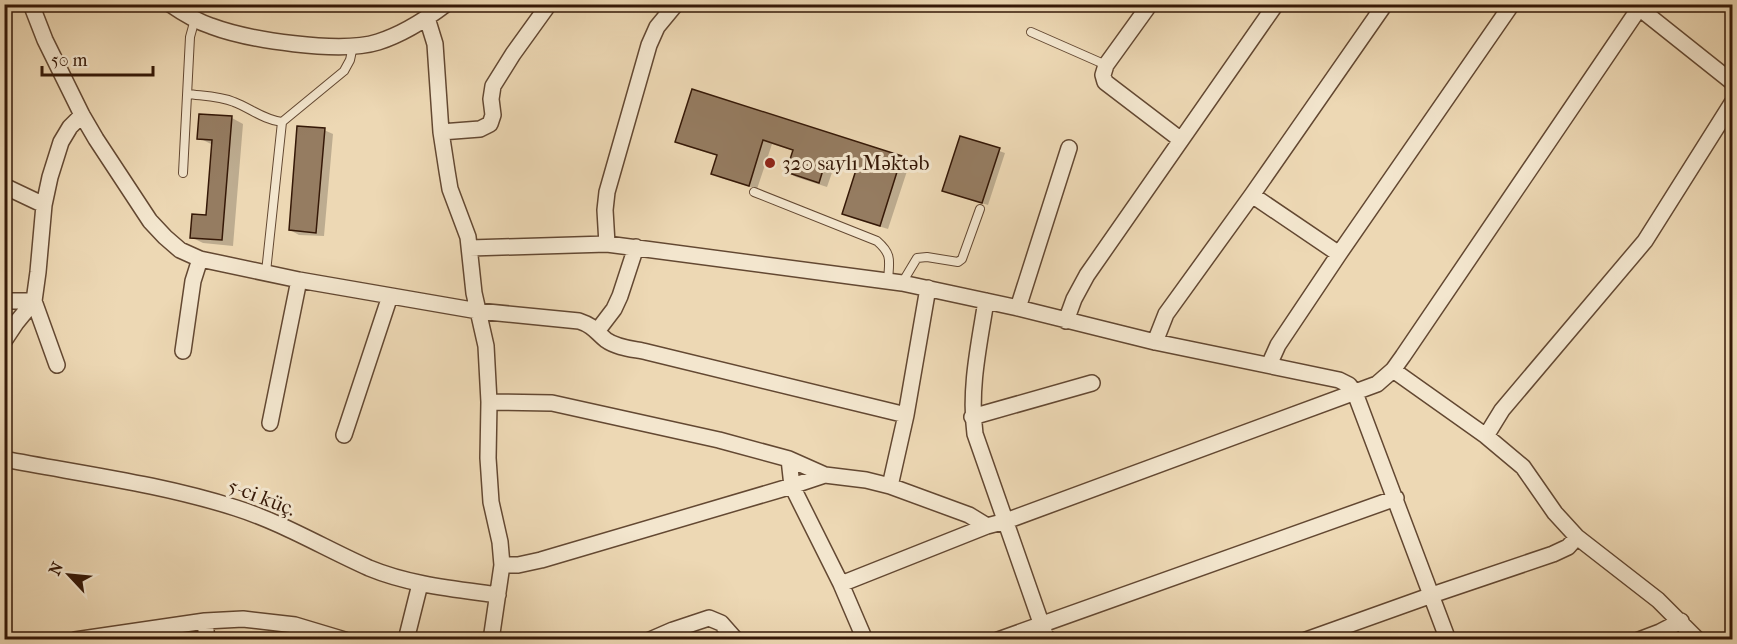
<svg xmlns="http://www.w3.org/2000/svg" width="1737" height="644" viewBox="0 0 1737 644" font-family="'IM FELL French Canon',serif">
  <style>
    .shadow { fill: #0003 }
    .building { fill: #957c61; stroke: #351807; stroke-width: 1.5 }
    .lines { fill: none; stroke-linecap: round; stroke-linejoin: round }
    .service-casing { stroke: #634832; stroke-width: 10 }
    .minor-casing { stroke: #634832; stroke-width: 18 }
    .service { stroke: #f3e6ce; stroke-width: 8 }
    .minor { stroke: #f3e6ce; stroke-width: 15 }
    .poi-dot { fill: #8f2418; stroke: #f3e6ce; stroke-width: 2 }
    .labels { text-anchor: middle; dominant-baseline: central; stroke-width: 6; stroke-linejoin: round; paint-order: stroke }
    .poi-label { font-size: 21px; fill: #351807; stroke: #f3e6ce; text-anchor: start }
    .street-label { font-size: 21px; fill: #351807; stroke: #f3e6ce }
  </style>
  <rect width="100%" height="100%" fill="#edd8b4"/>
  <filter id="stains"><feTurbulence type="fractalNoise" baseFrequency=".00333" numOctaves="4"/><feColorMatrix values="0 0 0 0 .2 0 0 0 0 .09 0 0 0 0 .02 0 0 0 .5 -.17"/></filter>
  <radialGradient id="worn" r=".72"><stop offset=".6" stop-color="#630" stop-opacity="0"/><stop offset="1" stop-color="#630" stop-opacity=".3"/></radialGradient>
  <path class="shadow" d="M693,90L902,157L910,162L888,229L852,218L844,213L857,171L835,164L827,187L796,177L787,172L794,151L772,144L757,189L721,178L712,173L718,156L685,146L677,141Z
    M232,118L243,124L233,246L203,243L191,237L208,216L213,145L199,138Z
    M324,130L333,134L324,236L299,235L290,230Z
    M961,138L1005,153L988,205L949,193Z"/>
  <path class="building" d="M692,89L902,156L880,226L842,214L856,170L826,160L819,183L786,172L793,150L763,140L749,186L711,174L717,155L675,142Z
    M199,114L232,116L222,240L190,238L192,214L206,215L212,140L197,139Z
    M297,126L325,128L316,233L289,230Z
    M960,136L1000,148L982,203L942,191Z"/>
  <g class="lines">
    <defs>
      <path id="service" d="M1031,32L1106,65
        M188,94C203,96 220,96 234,102C250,108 264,120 282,122L344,71L350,60L353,46
        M183,173L190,37L195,19
        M754,192L877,241C893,255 889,261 888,281
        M266,272L282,122
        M902,283L917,258L927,257L958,262L962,259L980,209"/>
      <path id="minor" d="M31,4L45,40L82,115L96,139L150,221L165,237L180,250L200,259L299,280L478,311L579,321C594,326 595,331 606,340C617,348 634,349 647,352L906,415
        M170,4C183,13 196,21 211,26C248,40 340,54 378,42C403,34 425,20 446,4
        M1150,4L1106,65L1103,75L1105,82L1181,140
        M1634,4L1732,82
        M427,18L435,44L441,132L447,171L450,189L468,237L474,293L486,346L489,402L488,458L491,502L500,542L502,565L491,640
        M441,132L480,129L490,124L493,115L491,99L493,86L513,54L549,4
        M4,186L44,205
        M1252,195L1339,254
        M607,244L605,210L607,192L649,45L657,27L676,4
        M470,248L607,244L902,283L1018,308L1155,342L1339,380L1349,385L1355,393L1448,640
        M4,301H34L57,365
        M986,301C979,345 969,389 975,434L1047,640
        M1018,308L1069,148
        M1066,321L1074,299L1087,275L1276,4
        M598,330L614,309L620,296L636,247
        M4,341L16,323L34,301L38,272L44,205L50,177L61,142L70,127L82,115
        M1155,342L1166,314L1252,195L1385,4
        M183,351L193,281L200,259
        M1269,365L1278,345L1339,254L1512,4
        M1393,370L1486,436L1523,467L1555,513L1577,537L1658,600L1698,640
        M489,402L552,403L719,440L789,459L825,475L866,480L890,486L969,515L987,526
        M972,417L1092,383
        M270,423L299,280
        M344,435L390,296
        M1486,436L1502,410L1645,241L1732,103
        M4,459C82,474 161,484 236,508C283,523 324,548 369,568C410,585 455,589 498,595
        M789,459L792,486L841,584L865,640
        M890,486L906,415L928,288
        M502,565H518L541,560L792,486L825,475
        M841,584L987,526L1006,521L1377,384L1393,370L1403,356L1642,4
        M205,621L207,640
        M75,640L205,621L243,619L295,625L345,640
        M406,640L420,584
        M650,640L673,630L709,618L721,623L736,640
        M998,640L1396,498
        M1306,640L1432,595L1553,554L1568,547L1577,537
        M1639,640L1660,632L1681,621"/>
    </defs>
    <use href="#service" class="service-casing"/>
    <use href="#minor" class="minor-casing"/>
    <use href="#service" class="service"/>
    <use href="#minor" class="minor"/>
  </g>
  <circle class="poi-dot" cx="770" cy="163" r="6"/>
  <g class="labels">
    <g class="poi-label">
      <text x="782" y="163">320 saylı Məktəb</text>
    </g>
    <g class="street-label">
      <text transform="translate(262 497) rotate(21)">5-ci küç.</text>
    </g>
  </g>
  <rect width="1737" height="644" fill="none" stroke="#edd8b4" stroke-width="24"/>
  <rect x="6" y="6" width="1725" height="632" fill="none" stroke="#351807" stroke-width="3"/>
  <rect x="12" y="12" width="1713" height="620" fill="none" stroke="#351807" stroke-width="1.5"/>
  <g transform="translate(69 575) rotate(296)" stroke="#f3e6ce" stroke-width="4.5" paint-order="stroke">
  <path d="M0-4.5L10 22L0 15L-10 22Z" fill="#351807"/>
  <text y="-9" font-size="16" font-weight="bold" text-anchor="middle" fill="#351807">N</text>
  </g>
  <path d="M42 66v9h111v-9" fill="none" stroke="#351807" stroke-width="3"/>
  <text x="51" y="66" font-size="18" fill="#351807" stroke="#f3e6ce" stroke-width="4.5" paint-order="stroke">50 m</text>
  <rect width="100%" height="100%" filter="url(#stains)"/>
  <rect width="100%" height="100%" fill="url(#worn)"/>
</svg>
